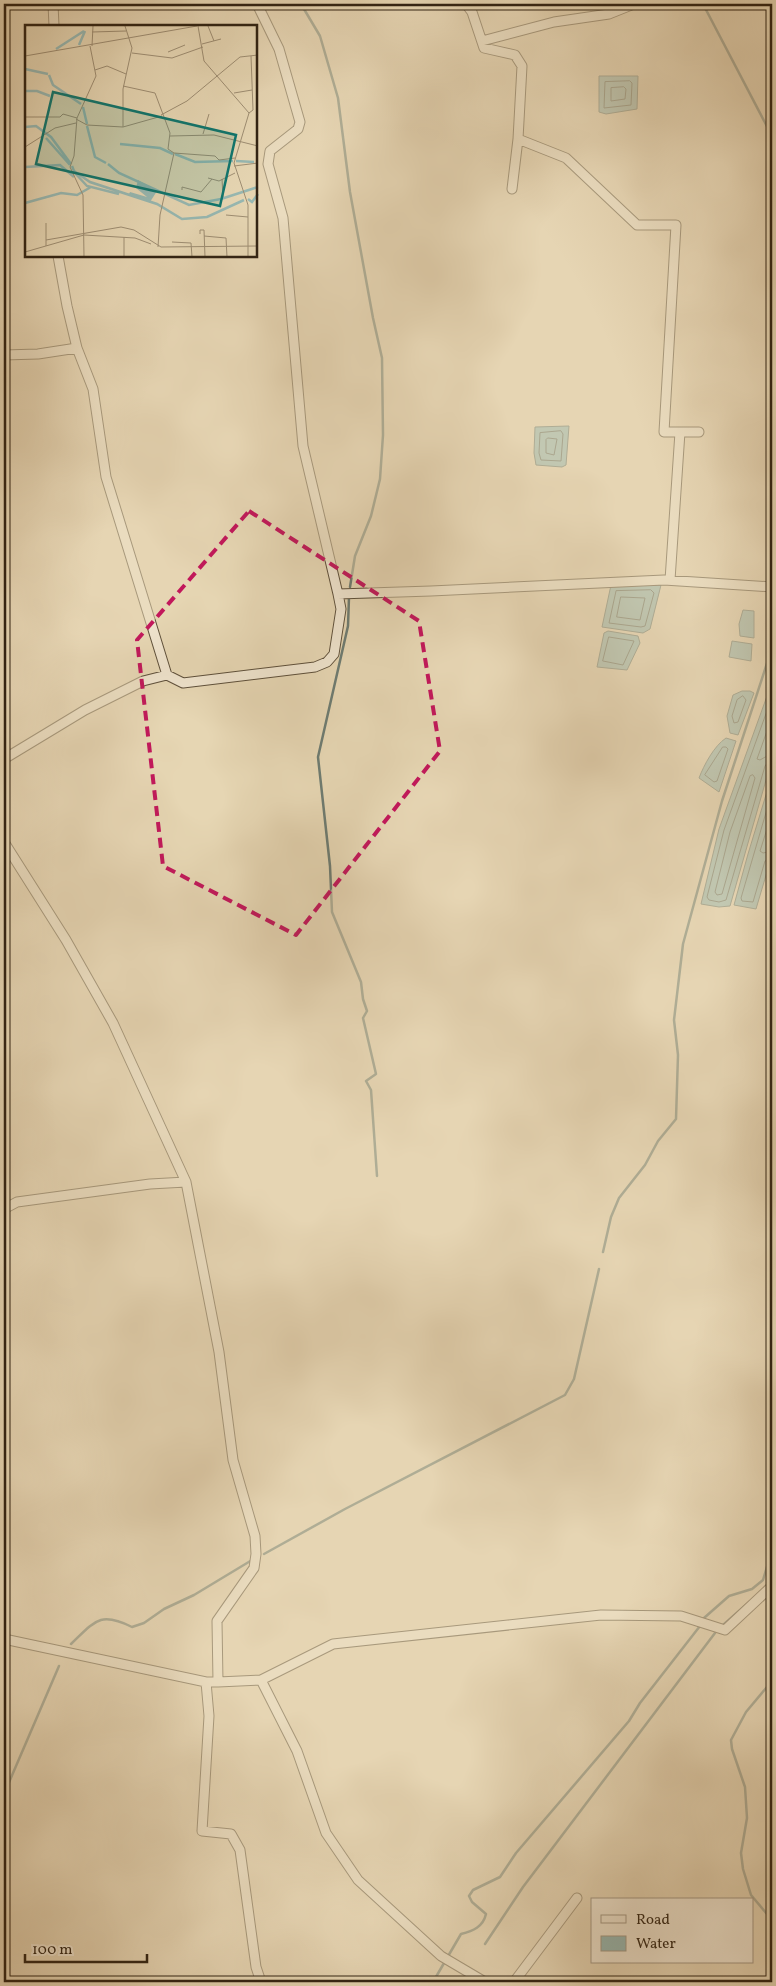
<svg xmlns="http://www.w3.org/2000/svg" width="776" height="1986" viewBox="0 0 776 1986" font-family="Vollkorn,serif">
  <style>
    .water { fill: #97b8b2; stroke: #6e7c72 }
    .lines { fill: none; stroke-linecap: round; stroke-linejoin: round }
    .shore { stroke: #646e62; stroke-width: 1 }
    .stream { stroke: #6e7c72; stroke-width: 2.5 }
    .street-casing { stroke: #5e503b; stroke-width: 11 }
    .street { stroke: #efe4ce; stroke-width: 9 }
    .marked { fill: none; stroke: #c2185b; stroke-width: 4; stroke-dasharray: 10 6; stroke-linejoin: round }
    .inset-river { fill: none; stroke: #97b8b2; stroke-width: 2.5 }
    .inset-road { fill: none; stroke: #9e8e73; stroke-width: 1 }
    .view { fill: #0f766e; fill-opacity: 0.15; stroke: #0f766e; stroke-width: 2.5 }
    .inset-edge { fill: none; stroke: #312313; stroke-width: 2.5 }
  </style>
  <rect width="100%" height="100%" fill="#e6d6b3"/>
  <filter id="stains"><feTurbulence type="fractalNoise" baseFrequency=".004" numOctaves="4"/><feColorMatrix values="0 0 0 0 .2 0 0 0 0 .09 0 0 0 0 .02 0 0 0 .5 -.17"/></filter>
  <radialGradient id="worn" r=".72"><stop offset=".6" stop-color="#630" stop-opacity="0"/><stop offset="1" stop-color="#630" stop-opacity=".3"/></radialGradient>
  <path class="water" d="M599,76H638L637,109L606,114L599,112Z
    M569,426L566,465L562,467L536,465L534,453L535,427Z
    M611,585H661L650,629L643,633L602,627Z
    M743,610L754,611V638L740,636L739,624Z
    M608,631L638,636L640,643L627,670L597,667L604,633Z
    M732,641L752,644L751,661L729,657Z
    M771,685L772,759L730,906L719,907L701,904L719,829Z
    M742,691H750L754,693L738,735L730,733L727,716L733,695Z
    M726,738L736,741L719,792L699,778C704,765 714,746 726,738Z
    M772,775V855L756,909L734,905L748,854Z"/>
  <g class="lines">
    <path class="shore" d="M630,81L632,83L631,105L604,108L605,82Z
      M624,87L626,89L625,99L611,101V88Z
      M561,431L563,434L561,461L541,460L539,453L540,433Z
      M548,438L557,439L554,455L546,453V440Z
      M651,590L654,593L645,626L641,627L609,623L616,591Z
      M621,597L645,598L640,620L617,617Z
      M609,637L634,641L623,665L603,661Z
      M743,696L746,700L738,722L734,723L732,716L737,700Z
      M772,697L724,830L707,897L709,900L719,902L726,900L765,766L768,762H772
      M772,717L757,759L760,760L767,756L772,755
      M723,747H726L728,749L717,781L714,782L705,775Z
      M753,775L755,778L722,894L717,895L715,892L730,832L750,776Z
      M772,792L741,898L742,901L753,902L765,861L772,858
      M772,813L760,851L763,853L772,851"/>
    <path class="stream" d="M301,4L320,36L338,98L350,192L373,318L382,358L383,435L380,479L371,516L355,556L350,587
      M703,4L772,136
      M349,597L348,626L318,757L330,866L332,912L361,982L363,999L367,1011L363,1018L376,1074L366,1081L371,1090L377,1176
      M603,1252L611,1217L619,1198L645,1165L658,1141L676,1119L678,1055L674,1020L683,944L722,801L772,648
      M264,1554L345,1509L565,1395L574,1379L599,1269
      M704,1618L729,1596L752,1589L763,1580L772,1550
      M723,1625L747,1604
      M71,1644C95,1621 100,1611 132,1627L144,1623L164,1609L194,1595L252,1560
      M772,1681L746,1712L731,1740L732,1749L745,1787L747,1818L741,1853L743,1869L751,1895L772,1920
      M4,1794L59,1666
      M485,1944L523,1887L715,1633
      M433,1982L461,1934C473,1931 483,1927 486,1914L472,1902L469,1896L473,1890L500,1877L516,1853L629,1721L640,1703L700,1626"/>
    <defs>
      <path id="street" d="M53,4L54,26
        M257,4L279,49L300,122L298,129L270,151L268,164L283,218L303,446L338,594
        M466,4L472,12L484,48L515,55L522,66L518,139L512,189
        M482,41L554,22L609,14L634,4
        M518,139L566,158L637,225H676L664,432H699
        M58,256L67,306L77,348L93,389L106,477L167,675
        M4,355L38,354L77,348
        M670,580L680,432
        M4,759L85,710L143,681L167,675L183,683L315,667L327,662L334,654L341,609L338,594L431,591L664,580L772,587
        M4,842L66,940L113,1023L186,1182L219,1352L233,1460L255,1536L256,1554L254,1568L217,1621L218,1682
        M4,1209L17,1202L150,1184L186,1182
        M4,1639L206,1682H218L261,1680L333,1644L601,1615L681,1616L725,1630L772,1586
        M261,1680L297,1751L326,1833L358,1880L441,1956L485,1982
        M206,1682L209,1716L202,1831L231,1834L240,1850L256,1967L261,1982
        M514,1982L577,1898"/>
    </defs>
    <use href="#street" class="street-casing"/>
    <use href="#street" class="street"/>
  </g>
  <path d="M0 0H776V1986H0ZM249,511L419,621L440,751L296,935L163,866L137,640Z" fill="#e6d6b3" fill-opacity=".55" fill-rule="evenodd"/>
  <path class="marked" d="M249,511L419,621L440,751L296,935L163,866L137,640Z"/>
  <g transform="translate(25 25)">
    <rect width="232" height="232" fill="#e6d6b3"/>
    <path d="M113,155L132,166L125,177L104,169L105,167L122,172L111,163Z" fill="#97b8b2"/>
    <path class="inset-river" d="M54,20L60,6M31,24L59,6M0,44L23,49M24,50L28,60L56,79M0,66H12L25,71M58,82L62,99M62,101L70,132L81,138M0,102L11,101L26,112L46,139M21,113L45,140M95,119L135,123L148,129M150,129L170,137L208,136M211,136L229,137M83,139L94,148L164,180L196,174L233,162M47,141L49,146L65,157L132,179L157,194L182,192L219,175M0,142L35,140L49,152M49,147L62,161L94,169M223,174L227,177L233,169M0,178L36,168L52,170L66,162"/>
    <path class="inset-road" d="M173,1L179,36L224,88L209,138L223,180V232M183,1L189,16M67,7L101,6M177,19L196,14M67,21L68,1M143,27L160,20M107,28L147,33L178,22M0,31L172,1M70,45L82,41L101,49M98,61L130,68L145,108L143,124L149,128L135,190L133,222M209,68L227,65M224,88L228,85L226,31M136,90L162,76L215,32L233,30M0,92H35L38,89L52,93M51,94L62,100L98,102L137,91M98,102V64L107,23L100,1M178,109L184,89M145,111L189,110L233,121M0,122L30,103L51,98M149,128L190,131L194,135L210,133M209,141L233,138M183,153L194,156L210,148M197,154L198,172M157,165V162L176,167L187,154M201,190L223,192M21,198V221M175,209V205H179L180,232M179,211L201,213L202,232M21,215L96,202L109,205L136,222L233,221M147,217L166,218L167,232M0,227L59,210L110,213L126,219M59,232L58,170L45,142L49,131L52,93L71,51L65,21M99,232V212"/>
    <path class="view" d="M28,67L211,110L195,181L11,139Z"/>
    <rect width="232" height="232" class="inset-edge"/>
  </g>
  <rect width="776" height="1986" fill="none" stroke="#e6d6b3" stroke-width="20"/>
  <rect x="5" y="5" width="766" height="1976" fill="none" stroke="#312313" stroke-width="2.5"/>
  <rect x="10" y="10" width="756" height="1966" fill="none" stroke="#312313"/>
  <rect x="591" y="1898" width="162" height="65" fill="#efe4ce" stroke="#a39783"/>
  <rect x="601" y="1915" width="25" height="8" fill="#efe4ce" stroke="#a39783"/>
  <text x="636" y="1924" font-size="15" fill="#312313">Road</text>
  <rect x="601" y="1936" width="25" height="15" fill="#97b8b2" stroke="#a39783"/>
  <text x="636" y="1948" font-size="15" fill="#312313">Water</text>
  <path d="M25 1954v8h122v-8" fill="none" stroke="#312313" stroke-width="2.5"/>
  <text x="32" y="1954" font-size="15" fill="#312313" stroke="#efe4ce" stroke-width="4" paint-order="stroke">100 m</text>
  <rect width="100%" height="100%" filter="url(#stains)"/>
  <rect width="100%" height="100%" fill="url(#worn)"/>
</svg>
